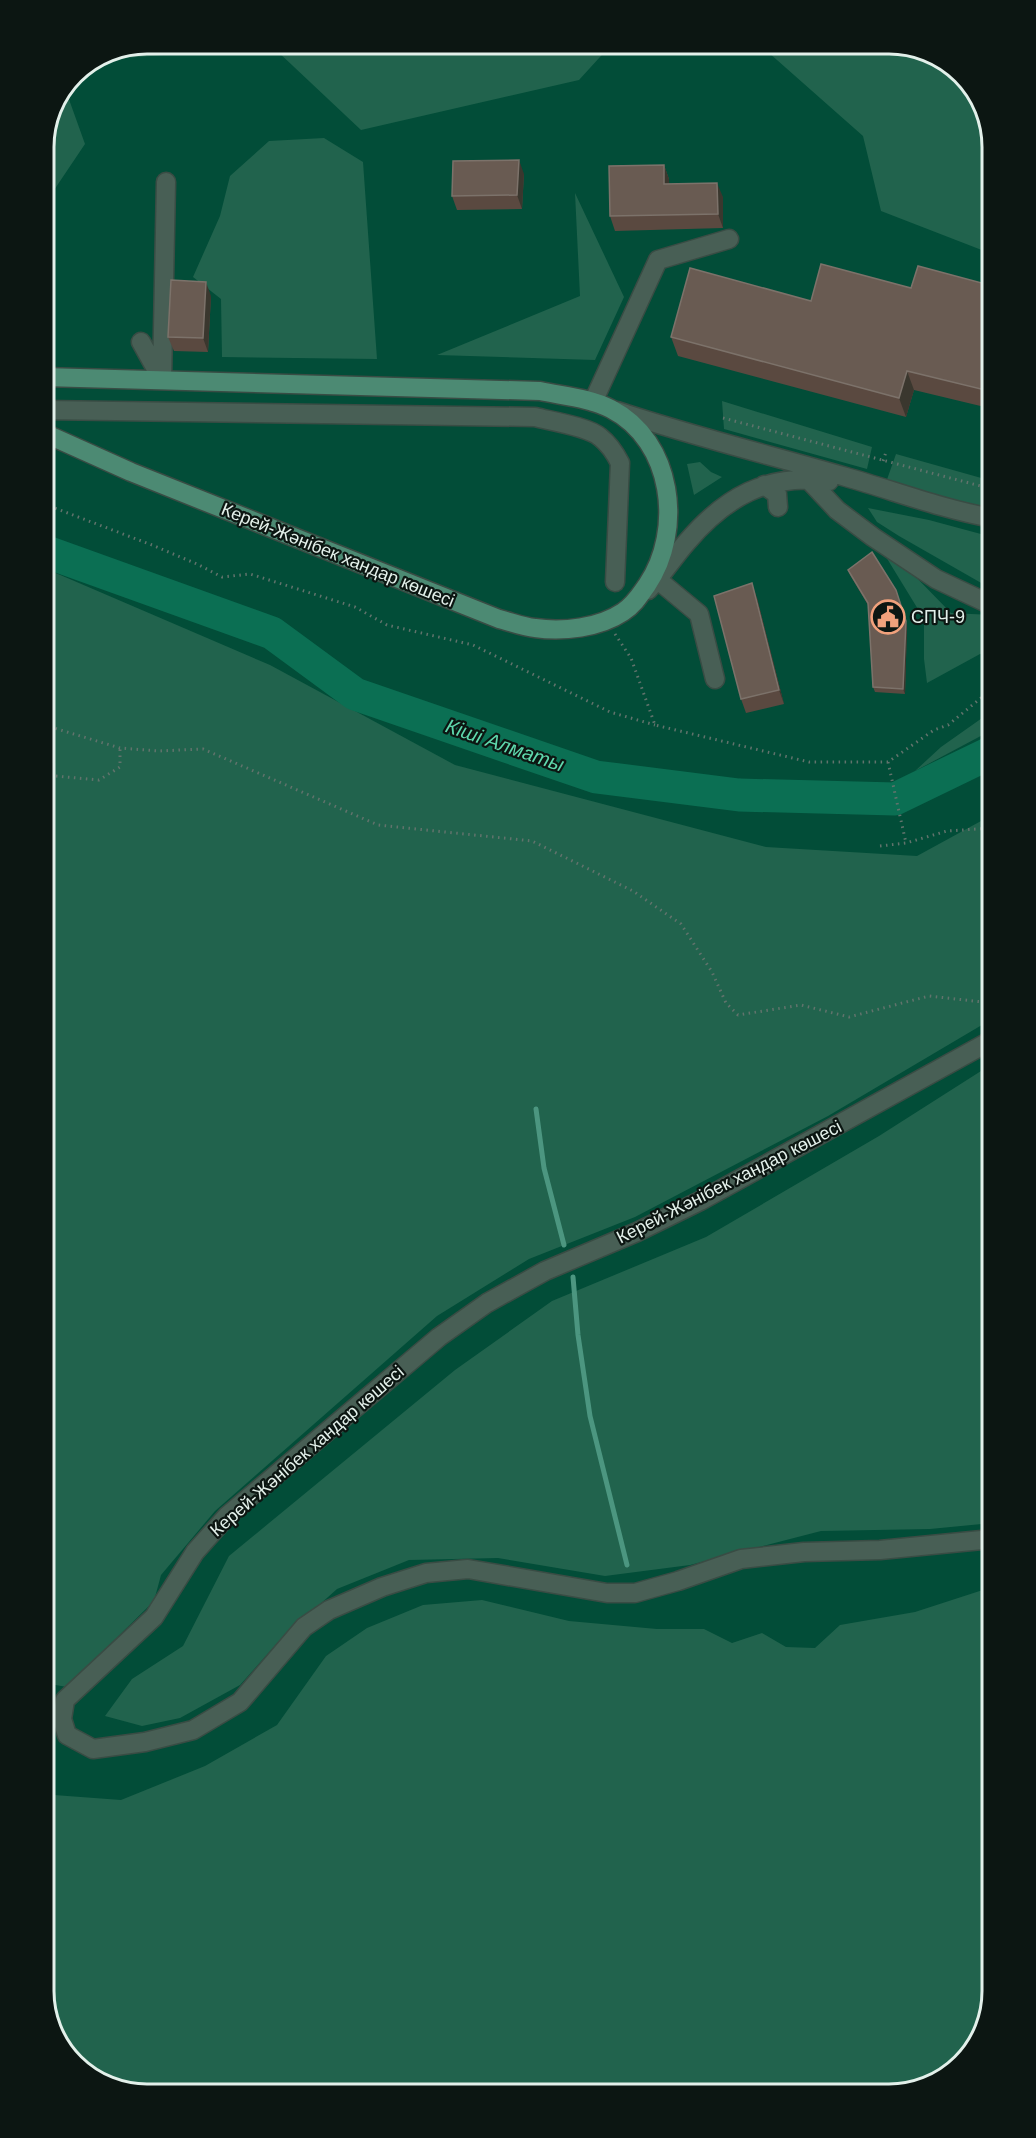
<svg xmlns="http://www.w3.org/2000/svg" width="1036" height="2138" viewBox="0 0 1036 2138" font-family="Arial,sans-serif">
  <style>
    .green { fill: #024d38 }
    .forest { fill: #21634d }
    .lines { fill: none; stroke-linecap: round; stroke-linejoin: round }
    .stream { stroke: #4c9680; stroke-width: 5 }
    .river { stroke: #0b6f53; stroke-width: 33 }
    .minor-casing { stroke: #394c44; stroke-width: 21 }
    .major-casing { stroke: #394c44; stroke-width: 21 }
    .path { stroke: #61736c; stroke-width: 3; stroke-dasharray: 1.5 4.5; stroke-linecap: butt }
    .minor { stroke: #485f55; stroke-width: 18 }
    .major { stroke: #4c8a73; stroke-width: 18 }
    .wall { fill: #5a4940 }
    .shaded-wall { fill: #3a372e }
    .building { fill: #695b52; stroke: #7c726a; stroke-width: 1.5 }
    .labels { text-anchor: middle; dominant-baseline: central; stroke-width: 4.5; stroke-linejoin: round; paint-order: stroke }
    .street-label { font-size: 18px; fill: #e3f0ea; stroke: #0c1612 }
    .poi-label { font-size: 18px; fill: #e3f0ea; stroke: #0c1612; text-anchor: start }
    .water-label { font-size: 20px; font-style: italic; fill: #5fd8ad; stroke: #0c1612 }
    .rim { fill: none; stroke: #e3f0ea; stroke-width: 3 }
  </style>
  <rect width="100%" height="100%" fill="#1a3027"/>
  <path class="green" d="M896,44L952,65L985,108L992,147V1697L44,1871V140L74,74L108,51Z"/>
  <path class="forest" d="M896,44L952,65L985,108L992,147V254L881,211L863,136L760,45Z
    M610,46L579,80L361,130L276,50Z
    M230,50L111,59L67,89L74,74L108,51Z
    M66,91L85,144L44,205V140Z
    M324,138L363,162L377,359L222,357L221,299L193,277L220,216L230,176L269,141Z
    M575,193L624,297L595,360L437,355L580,296Z
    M722,401L872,447L867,469L724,429Z
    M896,454L992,481V517L884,488Z
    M700,462L711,472L722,477L694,495L687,464Z
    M868,508L929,520L992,537V581L983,584L899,536L877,522Z
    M883,552L912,573L951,613L992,615V653L980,654L927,683L924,659V619Z
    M44,568L270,665L455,765L766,847L917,856L992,815V1019L828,1116L635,1217L529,1259L437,1316L215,1511L161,1575L154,1601L67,1687L44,1683Z
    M992,711V730L915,771L941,747Z
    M992,1064V1523L930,1529L821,1531L690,1565L605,1576L498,1558L409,1560L337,1589L280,1640L240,1685L180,1718L142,1726L105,1716L132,1679L183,1646L229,1556L455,1370L552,1301L706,1237L879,1136Z
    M992,1587V1992L975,2049L928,2087L140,2094L89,2077L51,2030L44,1991V1785L54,1795L121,1800L205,1766L277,1725L326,1656L367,1628L423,1605L482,1600L569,1621L657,1629H704L732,1643L762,1633L786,1647L815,1648L840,1625L915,1612Z"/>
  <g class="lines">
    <path class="stream" d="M536,1109L544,1168L564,1245
      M573,1277L578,1335L590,1416L627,1565"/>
    <path class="river" d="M44,551L272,633L355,694L596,777L739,795L895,799L992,752"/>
    <defs>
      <path id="minor" d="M141,342L161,378
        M162,379L166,182
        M593,402L658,260L729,239
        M44,410L535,417C551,421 589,427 600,437C609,444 615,453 620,463L615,582
        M617,411C692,436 770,455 846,477C895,491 942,509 992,518
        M808,479L837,510L873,537L936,579L985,602L992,601
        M764,485L777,494L778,507
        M658,580L699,614L715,679
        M648,590C662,575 673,558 686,543C725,497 767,473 829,481
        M992,1539L880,1550L804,1552L741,1559L678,1581L635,1593H607L468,1569L426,1573L382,1587L329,1610L304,1627L240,1702L193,1730L145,1742L93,1749L67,1735L62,1719L65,1700L154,1617L195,1552L227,1516L439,1337L487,1303L545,1271L637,1232L700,1201L992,1040"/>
      <path id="major" d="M44,433L131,472L499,619C511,622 523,627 535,628C563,632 599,628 623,612C634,605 640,595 647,585C684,530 673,441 611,409C590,398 563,396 540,391L44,377"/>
    </defs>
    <use href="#minor" class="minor-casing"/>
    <use href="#major" class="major-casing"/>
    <path class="path" d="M767,45C792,53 815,55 840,44
      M723,418L992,489
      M883,461L886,452
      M44,504L152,545L197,564L222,577L250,574L355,607L387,625L473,645L610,712L655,725
      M615,634L631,658L655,725L809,762H888L934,730L948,725L992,689
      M44,725L120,748L159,751L203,749L378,825L532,841L633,891L681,924L712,972L726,1003L738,1015L801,1005L849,1017L929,996L992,1003
      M888,762L906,843
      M44,775L99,780L120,767V748
      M880,846L906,843L947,831L992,828"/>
    <use href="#minor" class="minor"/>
    <use href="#major" class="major"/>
  </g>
  <path class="wall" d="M664,165L669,179V184L723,197V228L615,231L610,216Z
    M524,174L522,209L457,210L452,196Z
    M993,286V409L914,390L906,417L678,356L671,337L811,301L911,288Z
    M211,296L208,352L174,351L168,337Z
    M848,570L907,626L905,694L875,692L873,687L868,605L850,575Z
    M757,598L784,704L746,713L741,699Z"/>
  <path class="shaded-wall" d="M519,160L524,174L522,209L517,195Z
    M664,165L669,179L670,198L664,184Z
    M717,183L723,197V228L718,214Z
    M206,282L211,296L208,352L203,338Z
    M907,371L914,390L906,417L899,398Z
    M993,385L992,409L985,390Z
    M752,583L757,598L784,704L779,690Z
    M896,590L907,626L905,694L903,689Z"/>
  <path class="building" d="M519,160L517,195L452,196L453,161Z
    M664,165V184L717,183L718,214L610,216L609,166Z
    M821,264L911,288L918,266L993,286V385L985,390L907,371L899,398L671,337L690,268L811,301Z
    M171,280L206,282L203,338L168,337Z
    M872,552L896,590L906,621L903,689L873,687L868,603L848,570Z
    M752,583L779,690L741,699L714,596Z"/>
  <defs>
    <symbol id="civic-ring" viewBox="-11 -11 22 22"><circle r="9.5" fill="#0c1612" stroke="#f1a17c" stroke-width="1.5"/><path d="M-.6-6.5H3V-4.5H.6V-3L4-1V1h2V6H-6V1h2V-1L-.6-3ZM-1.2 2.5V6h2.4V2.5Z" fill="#f1a17c"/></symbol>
  </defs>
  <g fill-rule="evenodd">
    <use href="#civic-ring" x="869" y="598" width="38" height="38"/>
  </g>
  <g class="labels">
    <g class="street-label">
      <text transform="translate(338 555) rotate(22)">Керей-Жәнібек хандар көшесі</text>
      <text transform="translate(729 1182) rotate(-27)">Керей-Жәнібек хандар көшесі</text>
      <text transform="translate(307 1451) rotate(-41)">Керей-Жәнібек хандар көшесі</text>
    </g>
    <g class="poi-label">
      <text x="911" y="617">СПЧ-9</text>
    </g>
    <g class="water-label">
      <text transform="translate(505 745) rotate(19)">Кіші Алматы</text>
    </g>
  </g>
  <path d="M0 0H1036V2138H0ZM147 54H889A93 93 0 0 1 982 147V1991A93 93 0 0 1 889 2084H147A93 93 0 0 1 54 1991V147A93 93 0 0 1 147 54Z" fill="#0c1612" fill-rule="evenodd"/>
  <path class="rim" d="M147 54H889A93 93 0 0 1 982 147V1991A93 93 0 0 1 889 2084H147A93 93 0 0 1 54 1991V147A93 93 0 0 1 147 54Z"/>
</svg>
